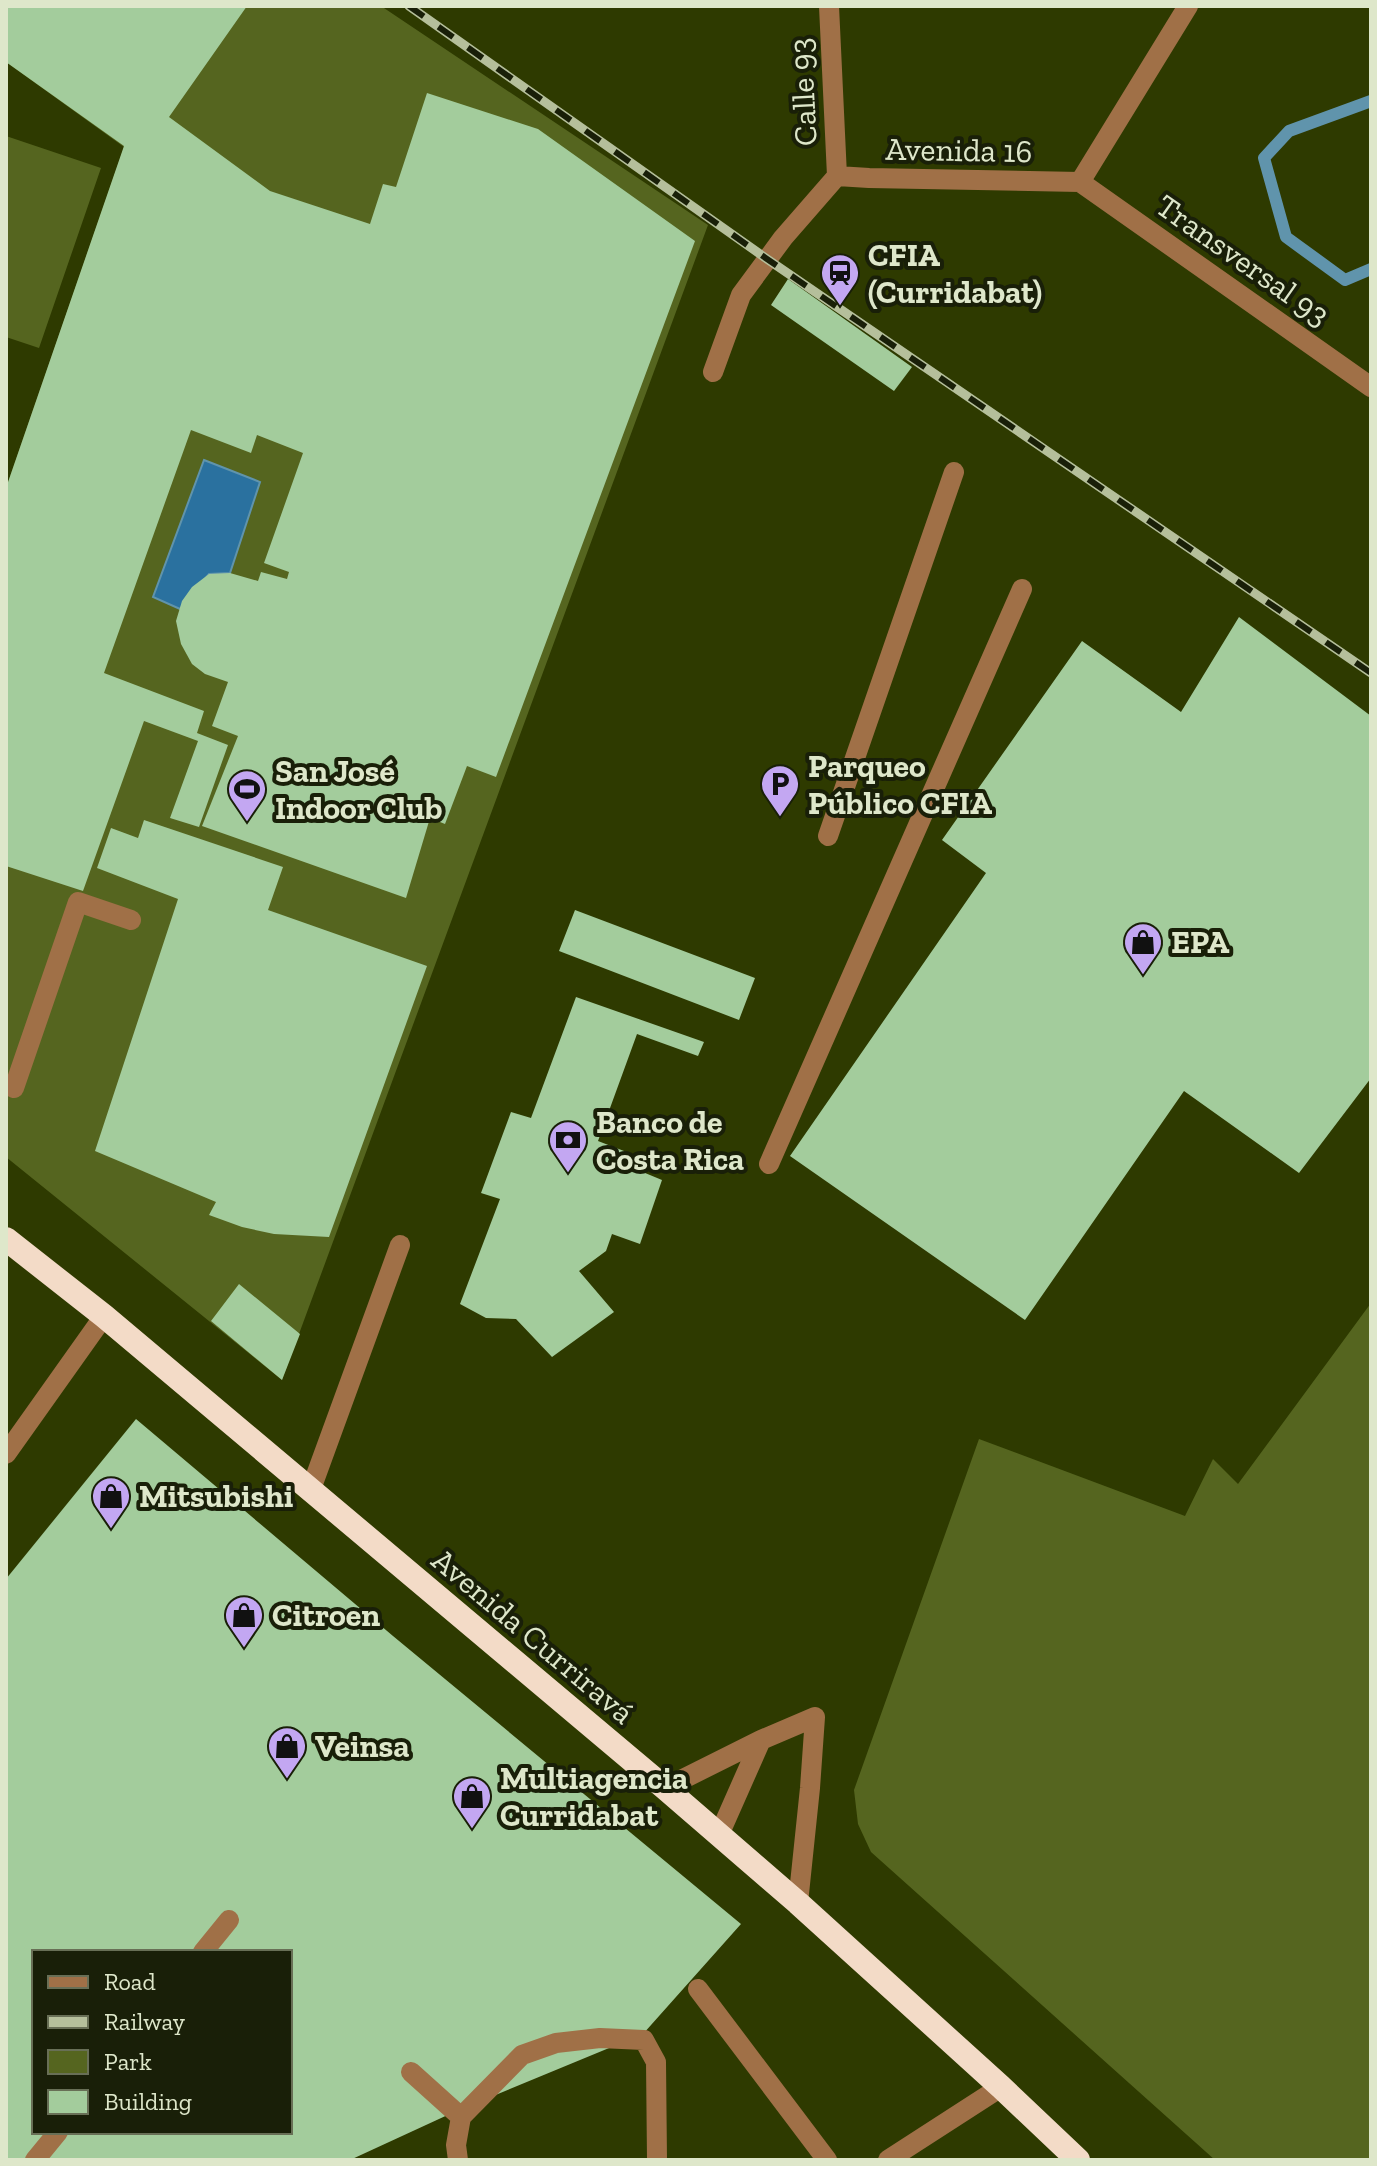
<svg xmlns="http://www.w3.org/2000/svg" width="1377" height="2166" viewBox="0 0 1377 2166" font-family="'Zilla Slab',serif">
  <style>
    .green { fill: #55651f }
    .water { fill: #2a719f; stroke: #6094ac; stroke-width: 2 }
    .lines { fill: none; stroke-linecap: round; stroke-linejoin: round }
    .stream { stroke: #6094ac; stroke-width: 12 }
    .building { fill: #a3cc9c; fill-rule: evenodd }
    .minor { stroke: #a07047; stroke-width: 20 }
    .highway { stroke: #f3dbc7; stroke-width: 24 }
    .rail-casing { stroke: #b5bf9b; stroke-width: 9 }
    .rail { stroke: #191f08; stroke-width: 6; stroke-dasharray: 18; stroke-linecap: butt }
    .labels { text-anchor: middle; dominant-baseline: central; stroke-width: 8; stroke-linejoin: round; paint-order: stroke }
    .street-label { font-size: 32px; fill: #dee7ca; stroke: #191f08 }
    .poi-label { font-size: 32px; font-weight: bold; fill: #dee7ca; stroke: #191f08; text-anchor: start }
  </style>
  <rect width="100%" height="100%" fill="#2e3a00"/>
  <path class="green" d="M6,6H381L708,225L282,1380L6,1157V488L124,147L6,62Z
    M6,136L101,168L39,348L6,337Z
    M1371,1303V2160H1215L871,1852L858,1824L854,1790L979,1439L1185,1516L1213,1459L1238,1484Z"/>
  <path class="water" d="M204,460L260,482L230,573L209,574L180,609L153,597Z"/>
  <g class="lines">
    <path class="stream" d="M1371,101L1289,131L1264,158L1286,237L1345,280L1371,269"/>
  </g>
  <path class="building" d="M6,6H247L169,117L270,191L370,224L383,184L396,187L427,93L538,129L695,241L496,777L467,766L445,824L430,818L406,898L202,826L238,736L212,726L228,682L205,674L192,664L181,644L176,621L182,601L192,587L209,574L230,573L258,581L261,572L287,579L289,572L264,563L303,453L257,435L251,453L191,430L104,673L204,711L197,733L228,745L199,827L170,818L198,741L144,721L83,891L6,866V488L124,146L6,62Z
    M788,279L912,367L894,391L771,305Z
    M1239,617L1371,716V1078L1299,1173L1184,1091L1025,1320L790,1156L986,873L942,840L1082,641L1181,712Z
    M144,820L283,867L268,910L427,966L329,1237L274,1234L242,1227L209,1215L216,1202L95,1151L178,899L97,868L111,828L138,838Z
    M575,910L755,978L739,1020L559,951Z
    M576,997L704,1042L698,1056L637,1034L598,1141L637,1156L633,1168L662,1180L640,1244L612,1234L606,1251L579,1271L614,1312L552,1357L516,1319L486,1318L460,1304L500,1199L481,1193L511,1112L531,1118Z
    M239,1284L300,1334L282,1380L211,1321Z
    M136,1419L393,1636L741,1924L643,2034L452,2113L350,2160H6V1579ZM34,1952H290V2132H34Z"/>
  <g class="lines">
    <path class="minor" d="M829,6L837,176
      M837,176L869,178L1080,182
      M1080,182L1371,387
      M1080,182L1188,6
      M713,372L741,295L783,238L837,176
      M828,836L954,472
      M14,1088L78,902L131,920
      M769,1164L1022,589
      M6,1454L104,1316
      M311,1489L400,1245
      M665,1788L761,1740L815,1717L810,1788L798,1903
      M719,1835L761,1740
      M203,1952L229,1920
      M698,1989L827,2160
      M411,2072L461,2117L522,2055L556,2043L600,2038L644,2040L656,2062L657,2160
      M35,2160L58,2132
      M458,2160L456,2145L461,2117
      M888,2160L1001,2087"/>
    <path class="highway" d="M6,1239L104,1316L665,1788L798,1903L1001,2087L1078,2160"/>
    <defs>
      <path id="rail" d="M409,6L767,259L1371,673"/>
    </defs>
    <use href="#rail" class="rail-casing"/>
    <use href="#rail" class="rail"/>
  </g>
  <defs>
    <symbol id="station-pin" viewBox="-11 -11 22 30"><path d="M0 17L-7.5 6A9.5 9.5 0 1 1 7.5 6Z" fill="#c3a7f2" stroke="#191f08"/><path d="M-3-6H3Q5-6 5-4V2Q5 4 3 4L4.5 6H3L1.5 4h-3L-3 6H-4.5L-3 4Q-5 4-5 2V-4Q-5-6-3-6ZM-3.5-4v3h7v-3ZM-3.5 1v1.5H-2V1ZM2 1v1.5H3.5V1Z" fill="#111"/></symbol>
    <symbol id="parking-pin" viewBox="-11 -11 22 30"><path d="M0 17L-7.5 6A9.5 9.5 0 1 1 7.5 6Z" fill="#c3a7f2" stroke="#191f08"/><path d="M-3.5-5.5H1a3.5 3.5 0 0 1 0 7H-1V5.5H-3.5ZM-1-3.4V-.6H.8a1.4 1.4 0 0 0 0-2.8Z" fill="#111"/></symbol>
    <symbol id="stadium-pin" viewBox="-11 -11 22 30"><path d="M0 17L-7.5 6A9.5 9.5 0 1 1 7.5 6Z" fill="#c3a7f2" stroke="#191f08"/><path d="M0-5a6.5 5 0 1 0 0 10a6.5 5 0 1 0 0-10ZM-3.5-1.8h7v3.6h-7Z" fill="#111"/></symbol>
    <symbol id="shop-pin" viewBox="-11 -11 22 30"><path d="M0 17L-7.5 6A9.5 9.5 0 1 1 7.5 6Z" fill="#c3a7f2" stroke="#191f08"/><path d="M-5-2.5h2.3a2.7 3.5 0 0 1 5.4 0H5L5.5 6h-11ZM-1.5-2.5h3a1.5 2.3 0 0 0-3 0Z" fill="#111"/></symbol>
    <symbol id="bank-pin" viewBox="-11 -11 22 30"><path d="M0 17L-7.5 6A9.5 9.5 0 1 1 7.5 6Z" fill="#c3a7f2" stroke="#191f08"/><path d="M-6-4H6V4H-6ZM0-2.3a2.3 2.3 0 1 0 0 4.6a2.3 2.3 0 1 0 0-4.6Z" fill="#111"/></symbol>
  </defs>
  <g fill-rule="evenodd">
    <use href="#station-pin" x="818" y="251" width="44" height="60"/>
    <use href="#parking-pin" x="758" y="762" width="44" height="60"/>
    <use href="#stadium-pin" x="225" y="767" width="44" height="60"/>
    <use href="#shop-pin" x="1121" y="920" width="44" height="60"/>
    <use href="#bank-pin" x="546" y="1118" width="44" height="60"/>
    <use href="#shop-pin" x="89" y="1474" width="44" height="60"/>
    <use href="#shop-pin" x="222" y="1593" width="44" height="60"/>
    <use href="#shop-pin" x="265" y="1724" width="44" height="60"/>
    <use href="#shop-pin" x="450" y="1774" width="44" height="60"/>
  </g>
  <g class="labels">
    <g class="street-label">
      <text transform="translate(803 92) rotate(-93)">Calle 93</text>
      <text transform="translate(959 150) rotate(1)">Avenida 16</text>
      <text transform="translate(1243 260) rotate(35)">Transversal 93</text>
      <text transform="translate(533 1636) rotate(40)">Avenida Curriravá</text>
    </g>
    <g class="poi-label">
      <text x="868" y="255">CFIA<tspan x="868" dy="37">(Curridabat)</tspan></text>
      <text x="808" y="766">Parqueo<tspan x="808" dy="37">Público CFIA</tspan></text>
      <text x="275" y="771">San José<tspan x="275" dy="37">Indoor Club</tspan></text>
      <text x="1171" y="942">EPA</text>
      <text x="596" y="1122">Banco de<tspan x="596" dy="37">Costa Rica</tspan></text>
      <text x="139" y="1496">Mitsubishi</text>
      <text x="272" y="1615">Citroen</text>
      <text x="315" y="1746">Veinsa</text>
      <text x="500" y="1778">Multiagencia<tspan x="500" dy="37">Curridabat</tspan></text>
    </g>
  </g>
  <rect width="1377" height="2166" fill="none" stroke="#dee7ca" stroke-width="16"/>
  <rect x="32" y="1950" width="260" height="184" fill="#191f08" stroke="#686f56" stroke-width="2"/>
  <rect x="48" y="1976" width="40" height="12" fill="#a07047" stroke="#686f56" stroke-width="2"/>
  <text x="104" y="1990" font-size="24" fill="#dee7ca">Road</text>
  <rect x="48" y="2016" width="40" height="12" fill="#b5bf9b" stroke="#686f56" stroke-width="2"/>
  <text x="104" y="2030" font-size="24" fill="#dee7ca">Railway</text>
  <rect x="48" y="2050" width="40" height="24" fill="#55651f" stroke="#686f56" stroke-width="2"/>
  <text x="104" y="2070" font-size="24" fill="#dee7ca">Park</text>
  <rect x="48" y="2090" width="40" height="24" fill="#a3cc9c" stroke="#686f56" stroke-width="2"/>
  <text x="104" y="2110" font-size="24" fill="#dee7ca">Building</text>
</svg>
